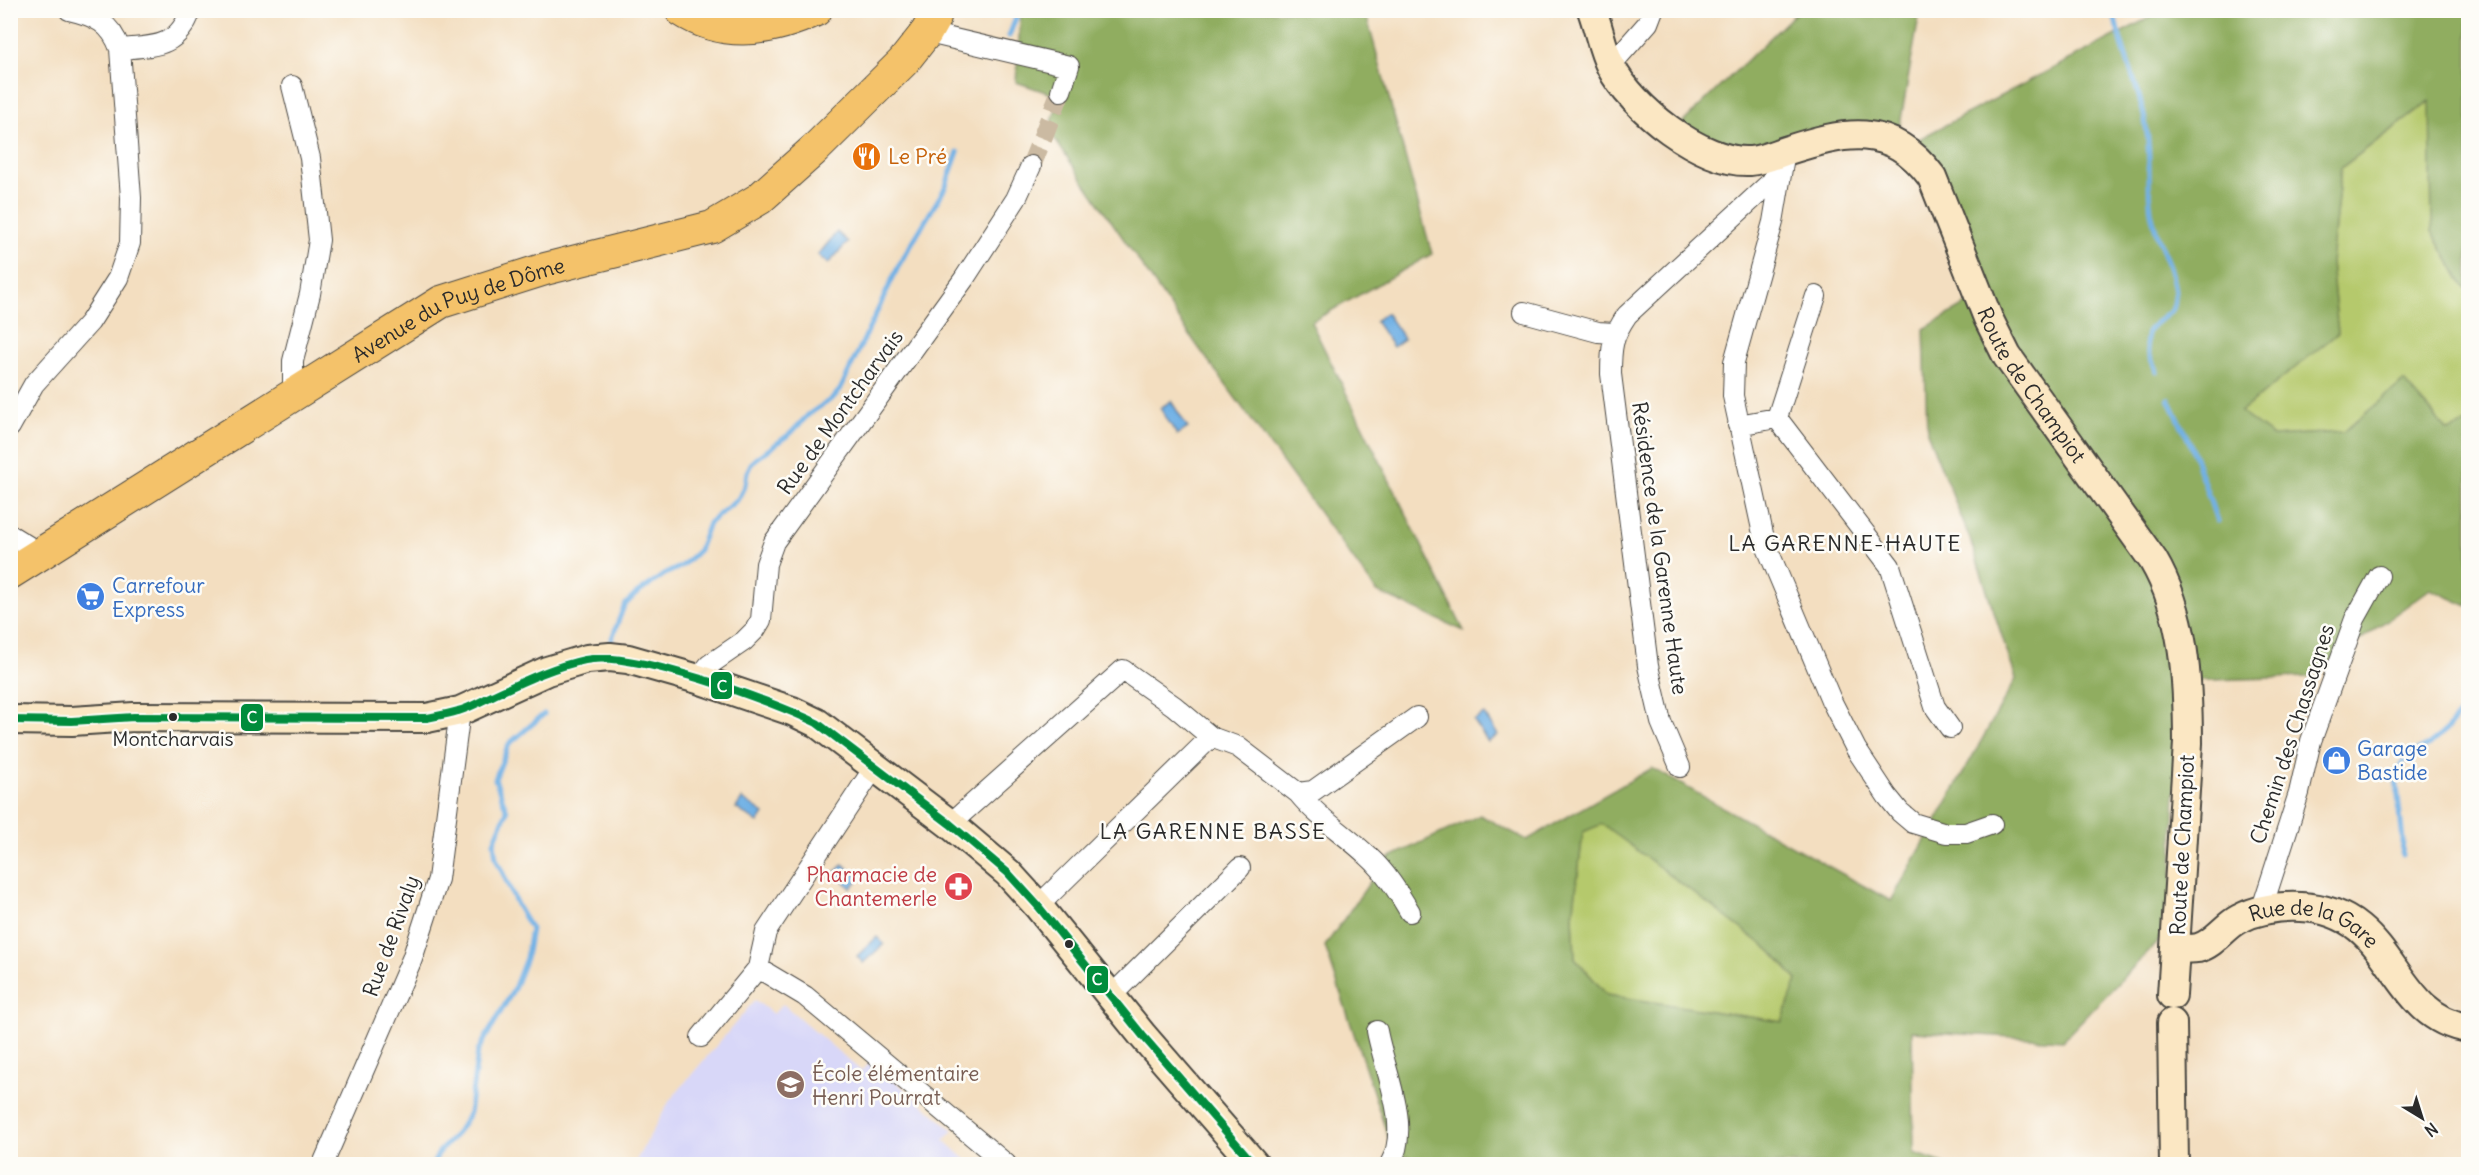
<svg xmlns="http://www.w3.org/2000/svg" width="2479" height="1175" viewBox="0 0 2479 1175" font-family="Delius,sans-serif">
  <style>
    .built { fill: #d8d7f8 }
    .green { fill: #b5c96c; stroke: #707a4c; stroke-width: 1.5 }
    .forest { fill: #90ad60; stroke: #5e6c46; stroke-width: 1.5; fill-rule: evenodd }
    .water { fill: #71b1e5; stroke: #4e6e88; stroke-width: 1.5 }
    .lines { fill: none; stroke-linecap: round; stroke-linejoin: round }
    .stream { stroke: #71b1e5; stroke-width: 5 }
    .street-tunnel { stroke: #cbbaa2; stroke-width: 20; stroke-dasharray: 20 10; stroke-linecap: butt }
    .street-casing { stroke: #494641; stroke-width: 22 }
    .secondary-casing { stroke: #494641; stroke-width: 32 }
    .primary-casing { stroke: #494641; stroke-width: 34 }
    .street { stroke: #fff; stroke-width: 20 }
    .secondary { stroke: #fbe7c3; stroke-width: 28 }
    .primary { stroke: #f4c26a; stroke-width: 32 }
    .bus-1-casing { stroke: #fdfcf7; stroke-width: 12 }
    .bus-1 { stroke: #008c3c; stroke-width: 8 }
    .bus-dot { fill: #2b2b2b; stroke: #fdfcf7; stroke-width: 2 }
    .labels { text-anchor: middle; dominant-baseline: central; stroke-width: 5; stroke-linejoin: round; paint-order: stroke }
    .bus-label { font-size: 20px; fill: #2b2b2b; stroke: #fdfcf7 }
    .food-label { font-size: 21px; fill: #c56008; stroke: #fdfcf7; text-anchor: start }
    .street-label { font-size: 21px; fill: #2b2b2b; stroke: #fdfcf7 }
    .shop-label { font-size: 21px; fill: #366cbe; stroke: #fdfcf7; text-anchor: start }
    .health-label { font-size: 21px; fill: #be3a42; stroke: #fdfcf7; text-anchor: end }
    .education-label { font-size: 21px; fill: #785e54; stroke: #fdfcf7; text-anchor: start }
    .neighbourhood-label { font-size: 22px; letter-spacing: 1.5px; fill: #2b2b2b; stroke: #fdfcf7 }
    .line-badge { stroke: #fdfcf7; stroke-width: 2 }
    .badge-label { font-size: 16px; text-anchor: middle; font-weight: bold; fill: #fff }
  </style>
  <rect width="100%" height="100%" fill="#fdfcf7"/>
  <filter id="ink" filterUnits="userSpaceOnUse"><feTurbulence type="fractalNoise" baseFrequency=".0167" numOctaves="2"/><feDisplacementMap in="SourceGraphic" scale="12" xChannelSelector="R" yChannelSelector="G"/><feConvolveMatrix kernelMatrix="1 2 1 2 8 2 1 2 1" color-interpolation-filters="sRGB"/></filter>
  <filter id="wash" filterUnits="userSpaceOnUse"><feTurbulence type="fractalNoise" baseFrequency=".008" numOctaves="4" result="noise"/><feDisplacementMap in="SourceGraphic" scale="24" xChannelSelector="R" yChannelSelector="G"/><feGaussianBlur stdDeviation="1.35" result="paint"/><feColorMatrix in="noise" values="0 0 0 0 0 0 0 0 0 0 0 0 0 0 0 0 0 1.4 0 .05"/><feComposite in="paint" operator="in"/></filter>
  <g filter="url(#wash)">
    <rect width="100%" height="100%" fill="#f3dec0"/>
    <path class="built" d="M755,1000L773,1014L783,1004L861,1071L871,1061L953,1130L944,1140L971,1164H634L670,1100Z"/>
    <path class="green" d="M2431,101L2432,231L2463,285L2468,290V423L2448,431L2404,382L2343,432L2273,436L2240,412L2338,333L2331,263L2341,168Z
      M1602,823L1771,951L1797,980L1782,1022L1607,995L1575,958L1573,916L1583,832Z"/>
    <path class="forest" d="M1021,11H1365L1432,254L1311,322L1464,631L1377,592L1196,344L1049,131L1060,97L1016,82Z
      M1798,11H1920L1900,125L1835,129L1739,157L1677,128Z
      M2162,11H2468V290L2463,285L2432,231L2430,101L2341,168L2331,263L2338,333L2240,412L2273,436L2343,432L2404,381L2448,431L2468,423V606L2430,589L2309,677L2179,681L2170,929L2063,1040L1912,1031L1914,1153L1946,1164H1427L1393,1152L1325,946L1386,859L1480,815L1527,840L1652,768L1891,901L2016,679L1970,539L1927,432L1924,329L1981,296L1913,142ZM1602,824L1771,951L1797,980L1782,1022L1607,995L1575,958L1573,916L1583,832Z"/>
    <path class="water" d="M837,232L848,242L828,264L818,255Z
      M1386,313L1404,339L1393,347L1375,321Z
      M1171,401L1188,428L1177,435L1160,408Z
      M1484,714L1498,735L1488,742L1474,721Z
      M742,799L764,814L758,823L736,808Z
      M843,864L860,878L851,888L834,874Z
      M877,937L884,944L863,963L857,956Z"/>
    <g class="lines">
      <path class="stream" d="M2113,10C2121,52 2142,91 2147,133C2151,159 2147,185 2151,211C2155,236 2169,260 2174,285C2181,323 2151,314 2147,337C2145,349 2152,361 2157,372
        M1009,36L1019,10
        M2169,399L2190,443L2217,521
        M611,641L624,606L635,595L665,574L682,566L699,550L709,523L738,499L745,485L747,472L752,462L791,433L809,414L833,398L840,390L900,263L945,188L958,152
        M2402,855L2403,840L2396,778L2401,764L2410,754L2429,745L2447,729L2468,704
        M433,1164L439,1152L457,1133L469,1114L478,1051L514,989L526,958L531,929L518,907L496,858L494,842L507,811L495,779L509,744L544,714"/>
    </g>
  </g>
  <g filter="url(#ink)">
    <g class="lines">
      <path class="street-tunnel" d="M1031,166L1061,91"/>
      <defs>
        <path id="street" d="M920,31L1069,66L1061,91
          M120,49C154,46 178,48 191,10
          M1610,66L1648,23L1653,10
          M292,86L310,158L319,240L310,294L293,361V394
          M1524,312L1598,332L1614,333
          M1777,418L1816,296
          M1738,425L1777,418L1890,566L1935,707L1950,728
          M10,427L34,384L90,322L118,278L130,243L131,198L120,49C111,23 95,16 69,10
          M10,535L41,554
          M698,679L709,665L744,641L755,630L761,620L766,564L774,542L964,279L1016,199L1031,166
          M1680,767L1661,722L1648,666L1611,374C1611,347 1612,337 1627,315L1772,181L1785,151L1773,222L1734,362L1733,396L1765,543L1831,700L1856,749L1887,796L1900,812L1913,823L1946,833H1966L1992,824
          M1298,793C1318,818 1345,834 1368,856C1386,872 1398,892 1410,912
          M950,824L1123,670L1174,706L1211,737
          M1038,906L1211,737L1238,747L1298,793L1313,791L1417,717
          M2261,911L2299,793L2311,741L2355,619L2379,576
          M758,968L805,996L1006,1164
          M1111,996L1240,868
          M1377,1031C1384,1070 1412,1127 1390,1164
          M701,1037L758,968L766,932L874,768
          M323,1164L412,959L438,879L460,711"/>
        <g id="secondary">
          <path id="s1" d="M1592,10C1599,29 1602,49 1611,67C1631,107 1702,164 1750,161C1762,160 1773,155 1785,151C1844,132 1890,120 1932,177L1988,318L2007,356L2153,560C2185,614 2188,682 2188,743L2172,995"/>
          <path d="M10,720L72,721L134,717L427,718L460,711L547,671L587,659L610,657L628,659L698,679L792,711L817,723L950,824L1008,873L1038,906L1143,1036L1254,1164"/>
          <path id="s2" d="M2175,949C2183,949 2191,949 2198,948C2214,944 2225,926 2239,919C2258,909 2281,906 2301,907C2397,911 2388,1016 2468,1028"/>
          <path d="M2172,1023L2174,1164"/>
        </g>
        <g id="primary">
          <path d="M681,10C724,38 771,31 816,10"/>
          <path id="s3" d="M10,573L441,302L545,269L712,227L759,199L815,149L903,62L926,33L935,17L936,10"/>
        </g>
      </defs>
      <use href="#street" class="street-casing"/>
      <use href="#secondary" class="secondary-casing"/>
      <use href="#primary" class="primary-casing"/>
      <use href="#street" class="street"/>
      <use href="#secondary" class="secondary"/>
      <use href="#primary" class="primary"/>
      <defs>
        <path id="bus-1" d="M10,720L72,721L134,717L427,718C437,716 448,714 458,711C470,708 481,701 492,696C522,682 552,667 585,660C632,649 771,701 817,723L950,824L1008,873L1038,906L1143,1036L1254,1164"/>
      </defs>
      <use href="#bus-1" class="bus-1-casing"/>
      <use href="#bus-1" class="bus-1"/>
    </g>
  </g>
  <defs>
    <symbol id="restaurant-disc" viewBox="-11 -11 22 22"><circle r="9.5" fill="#e8710a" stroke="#fdfcf7"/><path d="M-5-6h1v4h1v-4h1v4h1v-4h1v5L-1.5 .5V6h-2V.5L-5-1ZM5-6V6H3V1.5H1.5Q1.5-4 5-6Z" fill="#fff"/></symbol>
    <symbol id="supermarket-disc" viewBox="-11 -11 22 22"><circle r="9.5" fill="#3f7fe0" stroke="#fdfcf7"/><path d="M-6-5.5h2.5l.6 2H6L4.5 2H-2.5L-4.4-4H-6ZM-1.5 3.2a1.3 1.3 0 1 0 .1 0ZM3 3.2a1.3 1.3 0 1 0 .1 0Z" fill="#fff"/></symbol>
    <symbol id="shop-disc" viewBox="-11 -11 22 22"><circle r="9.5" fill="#3f7fe0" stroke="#fdfcf7"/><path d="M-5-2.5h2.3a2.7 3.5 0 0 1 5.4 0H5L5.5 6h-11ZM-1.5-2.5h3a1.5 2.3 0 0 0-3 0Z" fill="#fff"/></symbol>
    <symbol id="pharmacy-disc" viewBox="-11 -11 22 22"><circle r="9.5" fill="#e0444e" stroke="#fdfcf7"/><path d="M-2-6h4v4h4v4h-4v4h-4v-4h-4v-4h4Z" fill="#fff"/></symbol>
    <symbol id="school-disc" viewBox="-11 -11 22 22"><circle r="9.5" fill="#8d6e63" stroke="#fdfcf7"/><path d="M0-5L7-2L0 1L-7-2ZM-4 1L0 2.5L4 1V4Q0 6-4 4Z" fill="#fff"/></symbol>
  </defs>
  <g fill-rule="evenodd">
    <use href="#restaurant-disc" x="850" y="140" width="33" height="33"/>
    <use href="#supermarket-disc" x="74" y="580" width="33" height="33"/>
    <use href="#shop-disc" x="2320" y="744" width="33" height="33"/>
    <use href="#pharmacy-disc" x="942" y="870" width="33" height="33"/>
    <use href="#school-disc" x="774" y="1068" width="33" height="33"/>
  </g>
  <g class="bus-dot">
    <circle cx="173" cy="717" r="5"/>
    <circle cx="1069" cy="944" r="5"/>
  </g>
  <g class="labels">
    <g class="bus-label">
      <text x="173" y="738">Montcharvais</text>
    </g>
    <g class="food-label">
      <text x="888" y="156">Le Pré</text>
    </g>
    <g class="street-label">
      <text stroke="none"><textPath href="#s3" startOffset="522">Avenue du Puy de Dôme</textPath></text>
      <text stroke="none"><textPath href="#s1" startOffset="666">Route de Champiot</textPath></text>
      <text transform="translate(840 412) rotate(-54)">Rue de Montcharvais</text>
      <text transform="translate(1660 548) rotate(82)">Résidence de la Garenne Haute</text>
      <text transform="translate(2292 734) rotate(-72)">Chemin des Chassagnes</text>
      <text transform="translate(2182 845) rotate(-87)">Route de Champiot</text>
      <text stroke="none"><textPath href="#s2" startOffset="154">Rue de la Gare</textPath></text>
      <text transform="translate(391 936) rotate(-70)">Rue de Rivaly</text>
    </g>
    <g class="shop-label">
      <text x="112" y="585">Carrefour<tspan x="112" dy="24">Express</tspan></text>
      <text x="2357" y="748">Garage<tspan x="2357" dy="24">Bastide</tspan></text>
    </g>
    <g class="health-label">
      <text x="937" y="874">Pharmacie de<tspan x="937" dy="24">Chantemerle</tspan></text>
    </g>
    <g class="education-label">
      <text x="812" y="1073">École élémentaire<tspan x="812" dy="24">Henri Pourrat</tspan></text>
    </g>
    <g class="neighbourhood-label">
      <text x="1845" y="543">LA GARENNE-HAUTE</text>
      <text x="1213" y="831">LA GARENNE BASSE</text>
    </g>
  </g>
  <g class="line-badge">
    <rect x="710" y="671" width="23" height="29" rx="6" fill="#008c3c"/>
    <rect x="240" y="703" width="24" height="29" rx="6" fill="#008c3c"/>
    <rect x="1086" y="965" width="23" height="29" rx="6" fill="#008c3c"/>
  </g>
  <g class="badge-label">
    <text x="722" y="692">C</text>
    <text x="252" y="723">C</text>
    <text x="1097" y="985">C</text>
  </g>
  <rect width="2479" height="1175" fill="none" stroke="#fdfcf7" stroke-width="36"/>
  <g transform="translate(2422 1118) rotate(142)" stroke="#fdfcf7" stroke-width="4.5" paint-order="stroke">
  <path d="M0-4.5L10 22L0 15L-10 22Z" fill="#2b2b2b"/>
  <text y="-9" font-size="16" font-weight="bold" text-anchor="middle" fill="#2b2b2b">N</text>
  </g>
</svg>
